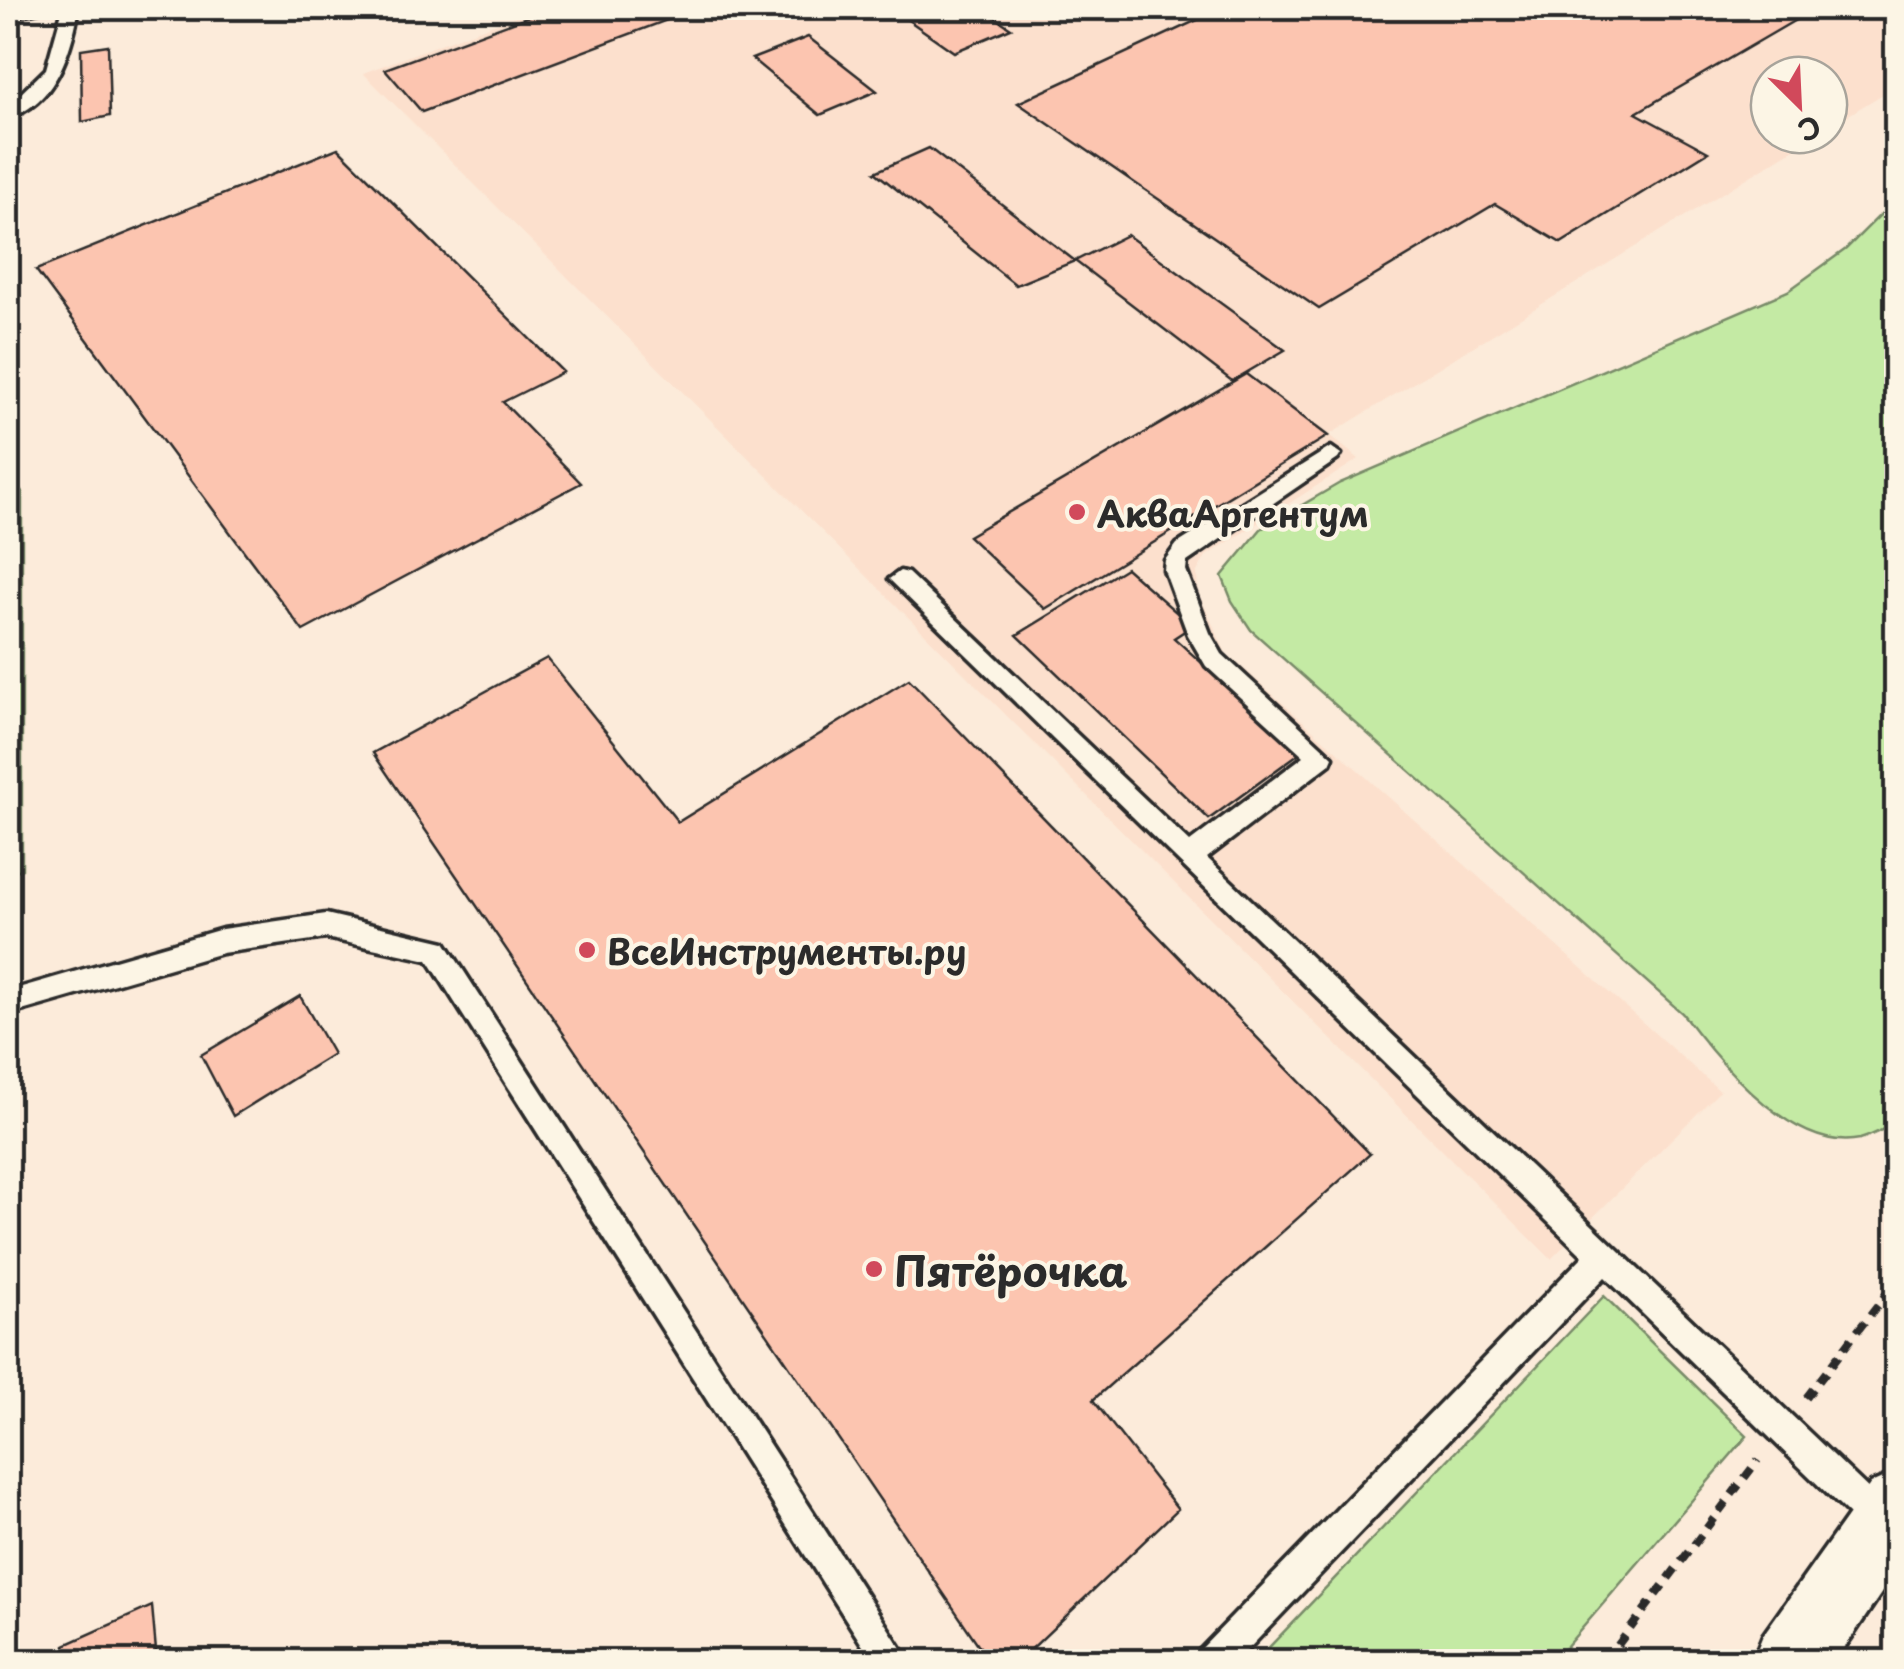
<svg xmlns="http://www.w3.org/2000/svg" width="1904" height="1669" viewBox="0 0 1904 1669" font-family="'Playpen Sans',sans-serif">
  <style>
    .built { fill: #fce0cd }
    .green { fill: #c4eaa4; stroke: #788a68; stroke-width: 2.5 }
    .building { fill: #fcc5b0; stroke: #2b2b2b; stroke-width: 2.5 }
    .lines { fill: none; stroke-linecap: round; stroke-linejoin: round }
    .service-casing { stroke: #2b2b2b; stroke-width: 7 }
    .primary-casing { stroke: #2b2b2b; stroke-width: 7 }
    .path { stroke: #2b2b2b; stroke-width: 8; stroke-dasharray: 12 9; stroke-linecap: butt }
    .service { fill: #fcf5e5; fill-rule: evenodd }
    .primary { fill: #fcf5e5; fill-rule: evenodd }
    .poi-dot { fill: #d1495b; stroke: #fcf5e5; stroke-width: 4 }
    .labels { text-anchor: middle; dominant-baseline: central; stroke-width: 8; stroke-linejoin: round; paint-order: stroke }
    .poi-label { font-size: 35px; font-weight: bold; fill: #2b2b2b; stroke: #fcf5e5; text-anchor: start }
    .near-poi-label { font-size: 42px; font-weight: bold; fill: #2b2b2b; stroke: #fcf5e5; text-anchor: start }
  </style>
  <rect width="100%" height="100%" fill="#fcebda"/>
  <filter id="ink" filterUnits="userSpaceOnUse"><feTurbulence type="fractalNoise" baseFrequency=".01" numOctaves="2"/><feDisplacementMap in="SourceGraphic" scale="20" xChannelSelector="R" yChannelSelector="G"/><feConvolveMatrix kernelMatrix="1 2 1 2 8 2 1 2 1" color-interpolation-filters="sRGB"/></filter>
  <g filter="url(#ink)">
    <path class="built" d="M537,8H1896V86L1829,127V75H1769V135H1817L1329,435L1359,459L1206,556L1197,572L1198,592L1226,653L1720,1091L1551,1259L363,73Z"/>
    <path class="green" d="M1896,199V1123C1885,1128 1872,1136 1860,1139C1792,1153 1717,1060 1682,1013L1251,630L1232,601L1222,576L1261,529L1340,483L1788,291L1846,249Z
      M8,472L22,492V869L8,873Z
      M1604,1296L1747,1436L1554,1661H1256Z"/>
    <path class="building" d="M551,8H679L686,13L422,112L385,69Z
      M891,8H981L1011,28L954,52Z
      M1223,8H1233L1249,17L1269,8H1816L1636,113L1708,152L1561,243L1495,204L1319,309L1018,103Z
      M808,37L877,91L820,115L752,59Z
      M108,45L110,116L82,122L81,49Z
      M338,148L563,372L503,402L581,483L303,631L36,270Z
      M929,148L1075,261L1016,285L875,172Z
      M1127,235L1285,350L1232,381L1075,261Z
      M1246,374L1328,436L1045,609L968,536Z
      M1126,568L1192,626L1174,638L1301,752L1209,819L1017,635Z
      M547,658L678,822L909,679L1370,1154L1093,1400L1178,1509L1018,1662H990L373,753Z
      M300,996L333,1054L233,1116L201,1055Z
      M152,1606L157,1662H66L65,1645Z"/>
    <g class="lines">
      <defs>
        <path id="service" d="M8,8H51L8,18Z
          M63,8H79C71,51 56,104 8,118V106L46,69Z
          M1331,447L1341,454L1338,459L1187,562L1186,570L1210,633L1222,654L1333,757L1330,764L1207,858L1896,1515V1553L1884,1549L1605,1277L1236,1662H1195L1200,1650L1583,1256L889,579L900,571L908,573L1190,842L1304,756L1206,666L1188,635L1164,570L1165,560L1177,544Z
          M326,914L445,942L910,1662H873L428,960L326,938L222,953L8,1015V991L222,929Z"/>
        <path id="primary" d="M1896,1472V1571L1835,1662H1752L1763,1635L1871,1483Z"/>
      </defs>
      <use href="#service" class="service-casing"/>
      <use href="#primary" class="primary-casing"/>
      <path class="path" d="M1806,1398L1896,1281
        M1605,1662L1758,1460"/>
      <use href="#service" class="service"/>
      <use href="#primary" class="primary"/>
    </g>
  </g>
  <g class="poi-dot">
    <circle cx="1077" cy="512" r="10"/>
    <circle cx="587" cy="950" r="10"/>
    <circle cx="874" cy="1269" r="10"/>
  </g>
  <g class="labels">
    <g class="poi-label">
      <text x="1097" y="512">АкваАргентум</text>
      <text x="607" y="950">ВсеИнструменты.ру</text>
    </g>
    <g class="near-poi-label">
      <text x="894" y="1269">Пятёрочка</text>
    </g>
  </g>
  <rect width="1904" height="1669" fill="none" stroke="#fcf5e5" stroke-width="40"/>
  <rect x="20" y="20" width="1864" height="1629" fill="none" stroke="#2b2b2b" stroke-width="4" filter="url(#ink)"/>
  <g transform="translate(1799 105) rotate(156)"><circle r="48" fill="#fcf5e5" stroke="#a8a49b" stroke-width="2.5"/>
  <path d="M0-8L18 38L0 25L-18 38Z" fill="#d1495b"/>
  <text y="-15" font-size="28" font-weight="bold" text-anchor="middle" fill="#2b2b2b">С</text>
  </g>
</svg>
